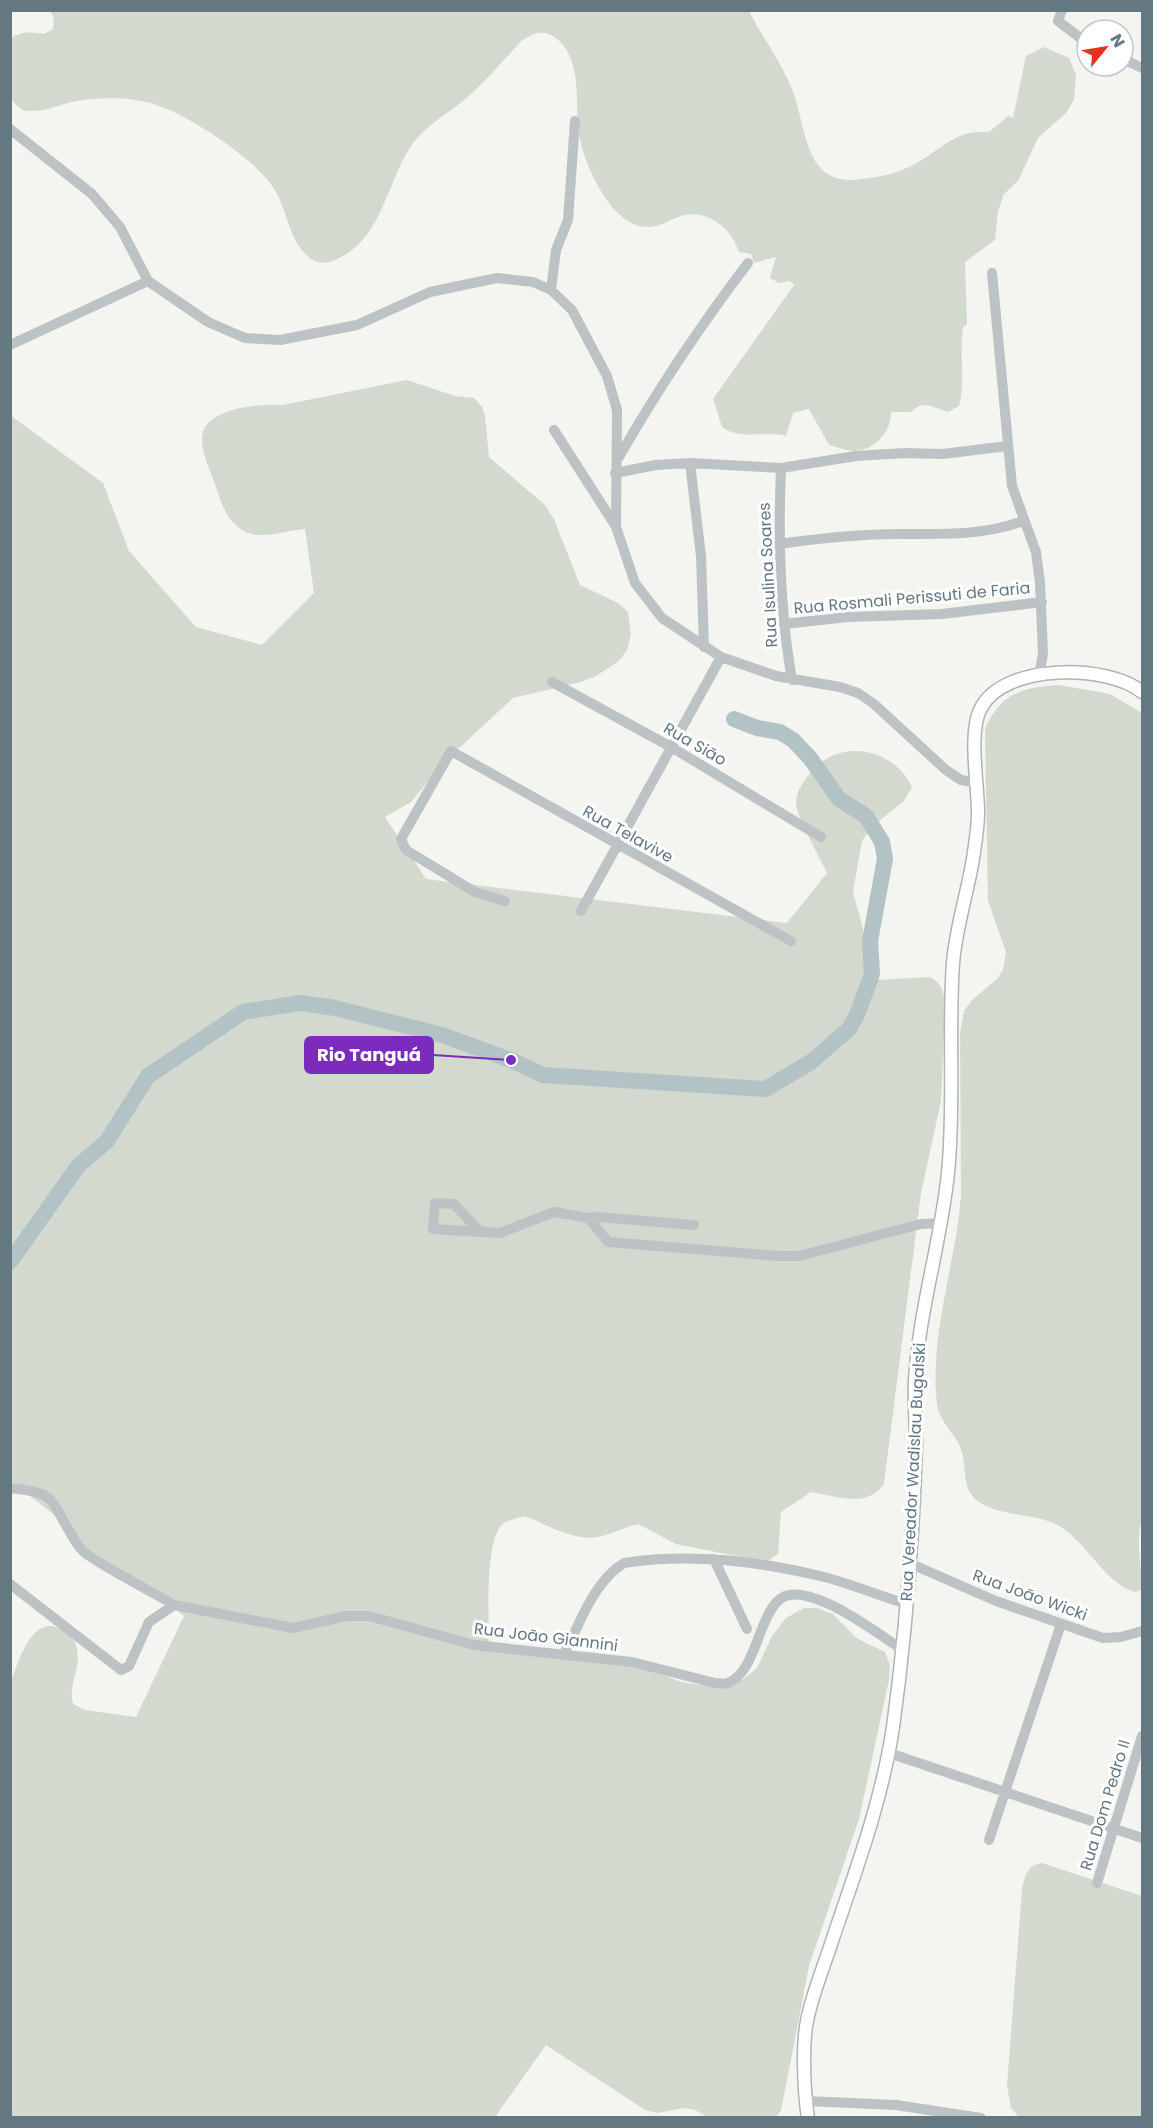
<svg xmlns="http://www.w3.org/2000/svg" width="1153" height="2128" viewBox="0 0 1153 2128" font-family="Poppins,sans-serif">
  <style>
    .green { fill: #d4d9cf }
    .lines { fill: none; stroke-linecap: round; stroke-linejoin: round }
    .river { stroke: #b3c3c5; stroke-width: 16 }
    .major-casing { stroke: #aeb4b7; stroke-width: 15 }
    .minor { stroke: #bdc2c4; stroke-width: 10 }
    .major { stroke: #fff; stroke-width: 12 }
    .labels { text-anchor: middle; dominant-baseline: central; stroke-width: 6; stroke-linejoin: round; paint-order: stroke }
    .street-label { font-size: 16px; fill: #637881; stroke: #fff }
    .leader { fill: none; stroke: #7b2cbf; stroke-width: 2 }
    .callout-dot { fill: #7b2cbf; stroke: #fff; stroke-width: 2 }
    .callout { fill: #7b2cbf; stroke: #7b2cbf; stroke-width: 2 }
    .callout-label { font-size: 18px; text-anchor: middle; font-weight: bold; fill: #fff }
  </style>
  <rect width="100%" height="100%" fill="#f4f4f0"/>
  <path class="green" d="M50,11H749C762,37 780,60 791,87C808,127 802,188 862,179C881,177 898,173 915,164C943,149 953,130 989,132L1008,116L1013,118L1026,56L1044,47L1069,58L1076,75L1074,100L1066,113L1038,138L1018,181L1004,194L998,211L995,240L965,262L967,325L963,327C959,353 966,381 959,406L948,412C934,408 923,399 911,412H891C892,432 874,452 852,451C845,450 837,447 829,445L809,409L793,413L786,436C766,431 739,440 722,427L713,399L794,285L790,281L779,283L770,278L776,257L754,263L751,254L739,252C732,229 709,210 684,215C672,218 661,227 649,227C626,228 608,204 598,186C591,173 584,158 581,143C572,109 587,59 553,36C542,28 530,35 520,42C504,60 488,79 470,95C450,113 424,125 409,149C386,186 381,241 335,260C327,264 317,264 310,258C290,243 288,214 277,194C262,162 187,114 154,104C131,97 100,97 77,101C60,104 45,112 28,111C20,110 15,104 11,98V39C19,31 33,32 44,34L53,29L54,18Z
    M407,380L455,396L474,398L482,407L485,416L489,457L545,505L554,519L580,585L618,603L628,612L631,635L627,650L619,661L596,676L581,682L513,698L444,762L411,802L385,817L426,879L787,923L827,873C821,860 795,813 796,802C796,793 802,784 807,777C834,737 892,745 912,787L904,801L873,826L862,841L853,892L877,980L930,977C943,984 944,993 945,1007L941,1101L921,1193L884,1484C867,1509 837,1496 811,1492L781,1512L778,1554L766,1562L676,1544L638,1524C624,1527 611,1535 597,1537C573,1541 547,1525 525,1516C518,1518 508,1520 503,1524C484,1539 489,1623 489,1648L630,1661L681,1682L716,1687L744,1679L757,1668L772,1636L786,1618L804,1608H817L833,1614L856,1638L885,1652L890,1665L889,1680L859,1819L809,1966L781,2111L776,2117H708L695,2110L684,2108L658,2113L645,2110L546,2045L495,2117H11L10,1685C17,1666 32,1609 63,1631C70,1636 76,1641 77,1649C81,1670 68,1683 73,1704L85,1710L136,1717L184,1616L137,1579L92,1557L57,1517L11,1481L10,415L103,483L129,551L196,627L262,645L314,593L305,529C288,530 262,540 246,532C227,523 221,502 215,484C210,470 202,455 202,440C201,407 260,404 283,405Z
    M1059,685L1110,694L1142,713V1519C1135,1542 1142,1565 1142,1589L1136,1592C1107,1586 1087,1543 1061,1527C1037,1512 1003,1518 979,1502C961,1490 967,1470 962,1452C957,1434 940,1424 937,1404C929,1334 956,1264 961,1195L960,1034L964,1011L972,1000L997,979L1003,970L1006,952L988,901L985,729C1000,694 1022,687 1059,685Z
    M1042,1863L1142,1896V2117H1019L1011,2108L1007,2086L1022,1889C1025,1876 1027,1865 1042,1863Z"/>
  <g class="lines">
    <path class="river" d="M10,1262L78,1166L107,1141L148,1076L243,1012L300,1003L335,1008L442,1035L511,1060L543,1075L765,1089L811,1062L849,1029L857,1015L872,974L870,941L885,859L882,842L866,816L839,799L810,758L793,740L780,732L757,728L734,719"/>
    <defs>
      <path id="major" d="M808,2118C804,2093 802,2045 807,2021C812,1995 823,1969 831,1944C855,1873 882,1801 893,1727C906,1633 913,1539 916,1445C916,1423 914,1402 915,1380C919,1310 941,1242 948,1173C955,1103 948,1033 953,963C956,925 969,889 974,852C976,839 978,825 978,812C978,784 968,731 981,708C1004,663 1108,664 1142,692"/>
    </defs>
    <use href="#major" class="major-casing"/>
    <path class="minor" d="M1062,10L1058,21L1087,43
      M1123,59L1142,68
      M10,129L92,194L120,227L148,281L208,322L245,338L280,340L357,325L430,292L497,278L533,282L551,290L572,310L607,376L617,410L616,527L635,583L662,618L721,657L776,676L840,687L858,693L874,704L946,770L961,780L977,783
      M992,273L1012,486L1036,552L1040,583L1043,654L1039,675
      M551,290L556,250L568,220L575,121
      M10,345L148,281
      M554,430L615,525
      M619,457C658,389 700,326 748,263
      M690,463L701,556L704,647
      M781,468C778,538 780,611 792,680
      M615,473L656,465L690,463L781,468L856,456L905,453L943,454L1007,446
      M780,544C820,538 860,534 900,534C942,534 982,536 1023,521
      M784,624L848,617L942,614L1042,602
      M552,682L671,747L821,837
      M505,901L475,892L406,850L401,839L451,751L791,941
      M581,911L721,657
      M588,1218L598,1217L694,1225
      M480,1232L454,1204L435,1203L433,1229L500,1233L554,1212L588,1218L608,1242L778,1256H799L921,1224L939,1223
      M10,1488C57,1493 49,1498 71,1534C75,1541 79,1548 85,1553C113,1573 145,1587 174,1605
      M714,1559L747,1629
      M909,1563L996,1601L1103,1638L1121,1637L1142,1631
      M10,1584L121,1670L129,1666L149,1622L174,1605L293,1628L346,1616H369L474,1645L632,1662L715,1683C719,1683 725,1684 728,1683C759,1672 759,1600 789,1595C821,1590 877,1633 903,1650
      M564,1654C580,1624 593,1582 624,1563C690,1553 759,1561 824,1577C852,1584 879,1596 907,1604
      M889,1753L1142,1838
      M989,1840L1061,1624
      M1097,1883L1142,1736
      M806,2101L896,2105L981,2118"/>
    <use href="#major" class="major"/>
  </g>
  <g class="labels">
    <g class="street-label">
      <text transform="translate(768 575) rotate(-93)">Rua Isulina Soares</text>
      <text transform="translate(912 598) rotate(-5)">Rua Rosmali Perissuti de Faria</text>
      <text transform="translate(695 744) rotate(30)">Rua Sião</text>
      <text transform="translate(628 834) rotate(29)">Rua Telavive</text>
      <text transform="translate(913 1472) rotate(-87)">Rua Vereador Wadislau Bugalski</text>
      <text transform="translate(1030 1595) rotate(20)">Rua João Wicki</text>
      <text transform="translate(546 1637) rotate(7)">Rua João Giannini</text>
      <text transform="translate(1105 1805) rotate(-73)">Rua Dom Pedro II</text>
    </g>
  </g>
  <path class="leader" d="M511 1060L433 1055"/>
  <circle class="callout-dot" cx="511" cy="1060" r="6"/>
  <rect class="callout" x="305" y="1037" width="128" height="36" rx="6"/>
  <g class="callout-label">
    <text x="369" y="1061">Rio Tanguá</text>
  </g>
  <rect width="1153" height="2128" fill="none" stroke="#637881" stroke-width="24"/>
  <g transform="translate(1105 48) rotate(60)"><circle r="28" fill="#ffffff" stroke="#c1c9cd" stroke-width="1.5"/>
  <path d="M0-4.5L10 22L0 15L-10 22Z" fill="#e33221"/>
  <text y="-9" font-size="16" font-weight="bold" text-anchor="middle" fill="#637881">N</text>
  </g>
</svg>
